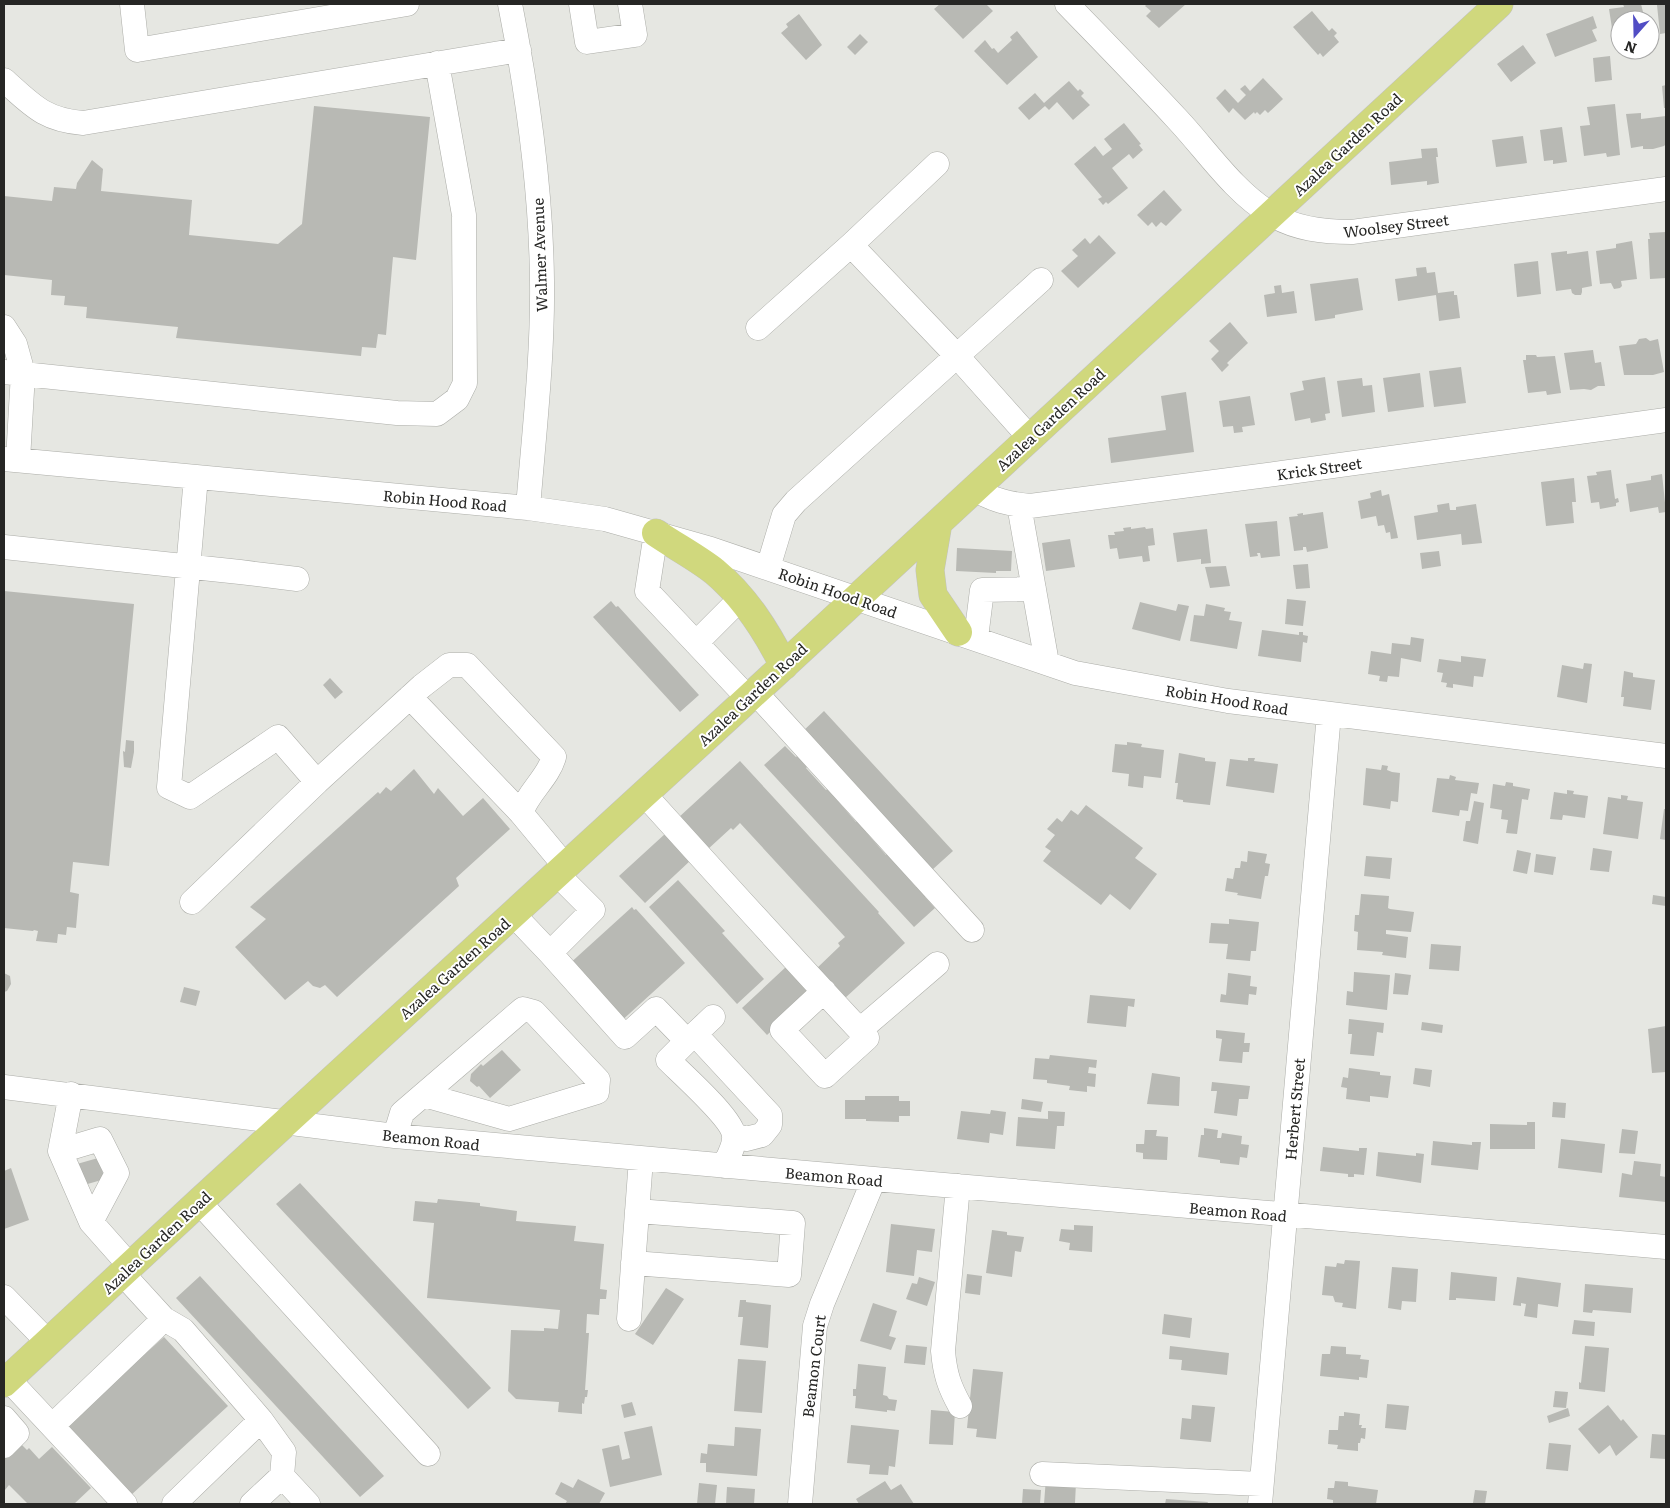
<svg xmlns="http://www.w3.org/2000/svg" width="1670" height="1508" viewBox="0 0 1670 1508" font-family="Literata,serif">
  <style>
    .building { fill: #b8b9b4 }
    .lines { fill: none; stroke-linecap: round; stroke-linejoin: round }
    .minor-casing { stroke: #acada8; stroke-width: 25 }
    .major-casing { stroke: #c2c2c2; stroke-width: 29 }
    .minor { stroke: #fff; stroke-width: 24 }
    .major { stroke: #d0d87d; stroke-width: 28 }
    .labels { text-anchor: middle; dominant-baseline: central; stroke-width: 4; stroke-linejoin: round; paint-order: stroke }
    .street-label { font-size: 15px; fill: #262624; stroke: #fff }
  </style>
  <rect width="100%" height="100%" fill="#e6e7e2"/>
  <path class="building" d="M940,4H986L993,11L963,39L934,9Z
    M1147,4H1186L1159,28L1146,16L1151,11L1145,6Z
    M1623,4H1641L1644,16H1647V20H1620V40L1614,41L1609,9L1624,7Z
    M1666,4V33L1660,34L1657,5Z
    M1312,11L1329,31L1332,28L1337,33L1334,36L1339,42L1323,57L1320,53L1318,55L1293,27Z
    M799,14L822,45L806,60L781,33L788,27L786,24Z
    M1593,16L1597,28L1592,30L1597,41L1555,57L1546,34Z
    M1017,31L1038,57L1007,85L974,51L985,40L992,49L994,48L998,53L1012,40L1010,37Z
    M860,34L868,42L855,55L847,47Z
    M1523,45L1536,63L1511,82L1497,64Z
    M1610,56L1612,80L1595,82L1593,58Z
    M1263,78L1283,99L1268,113L1265,110L1260,115L1257,112L1255,114L1254,112L1245,120L1233,108L1229,113L1216,98L1225,89L1238,103L1246,95L1240,89L1245,85L1250,91Z
    M1069,81L1078,91L1080,89L1084,93L1081,96L1090,105L1073,120L1057,102L1049,110L1045,106L1029,120L1018,108L1035,93L1044,103Z
    M1666,85V108H1664L1662,86Z
    M1615,104L1620,155L1607,157L1606,153L1584,156L1580,126L1590,125L1587,107Z
    M314,106L430,117L416,260L393,257L386,335L378,334L376,348L362,347L361,356L176,338L178,327L86,318L87,307L64,305L65,296L51,295L52,280L4,275V196L52,201L54,187L76,189L77,183L92,160L103,169L101,191L192,200L189,235L278,244L302,224Z
    M1641,113V119L1666,116V144L1664,146L1653,149H1643V146L1631,148L1626,114Z
    M1124,123L1141,144L1139,145L1143,150L1133,159L1129,154L1112,168L1128,188L1108,204L1106,202L1103,205L1098,199L1102,197L1074,164L1095,146L1103,156L1112,149L1104,139Z
    M1562,127L1567,162L1553,164V160L1544,161L1540,130Z
    M1523,136L1527,163L1496,167L1492,140Z
    M1437,148L1438,157H1436L1439,183L1427,185V181L1391,185L1389,162L1422,158L1421,149Z
    M1164,190L1182,210L1166,226L1161,222L1156,227L1152,222L1148,226L1137,215Z
    M1666,232V278L1650,279L1648,239H1650L1649,233Z
    M1099,235L1116,253L1078,288L1061,271L1078,256L1072,250L1085,238L1090,244Z
    M1632,241L1637,279L1621,281L1622,286L1620,288L1614,289L1611,283L1600,284L1596,251L1616,248V244Z
    M1567,251V254L1588,251L1592,286L1582,288V292L1581,295H1575L1572,293L1571,289L1556,291L1551,253Z
    M1538,261L1541,294L1517,297L1514,264Z
    M1426,267L1427,273L1435,272L1438,293L1454,291V295H1457L1460,318L1439,321L1436,295L1398,301L1395,279L1417,276L1416,268Z
    M1358,278L1363,310L1335,315V318L1315,321L1310,284Z
    M1281,285L1282,293L1294,291L1297,313L1267,317L1264,295L1275,293L1274,286Z
    M1230,322L1248,343L1227,363L1229,365L1222,372L1211,359L1219,351L1209,341Z
    M1646,338L1650,341L1658,339L1664,372L1653,375H1624L1619,346L1636,344L1639,339Z
    M1593,350L1595,363L1601,362L1605,386H1598L1591,390L1584,389L1570,390L1564,353Z
    M1526,355H1536L1537,357L1555,356L1561,393L1547,395L1546,391L1528,393L1523,360H1526Z
    M1461,367L1466,403L1434,407L1429,371Z
    M1420,373L1424,407L1388,412L1383,378Z
    M1325,377L1330,413L1325,414L1326,420L1311,423L1310,418L1295,421L1290,393L1304,390L1302,381Z
    M1362,378L1363,386L1372,385L1375,412L1342,417L1337,381Z
    M1186,392L1194,452L1111,463L1108,438L1166,430L1161,396Z
    M1250,396L1255,425L1242,427L1243,432L1234,433L1233,426L1223,427L1219,401Z
    M1611,470L1615,499L1618,498L1619,502L1616,503V506L1600,509L1599,502L1591,503L1587,476L1597,475L1596,472Z
    M1662,474L1666,512L1659,513L1658,507L1630,512L1626,484L1651,480V476Z
    M1574,478L1576,502H1572L1574,523L1546,526L1541,482Z
    M1381,490L1382,496L1389,494L1398,538L1391,539L1390,532L1386,533L1384,525L1378,526L1376,516L1361,519L1358,501L1371,498L1370,493Z
    M1449,503L1450,510H1456V507L1476,504L1482,543L1462,545L1461,534L1417,540L1414,516L1438,512L1437,505Z
    M1323,512L1328,548L1307,552L1306,547H1303V550L1294,551L1289,517L1298,516L1297,514L1303,513V515Z
    M1277,521L1280,556L1261,558L1260,553H1257L1258,556L1250,557L1245,524Z
    M1131,527V529L1145,527L1146,529L1153,528L1155,545L1148,546L1150,561L1143,562L1142,556L1119,559L1117,548L1110,549L1108,535H1115L1114,532L1124,531L1123,528Z
    M1207,529L1211,563L1201,564V559L1177,562L1173,533Z
    M1070,539L1075,567L1046,571L1042,543Z
    M957,548L1012,551L1011,571H996V573L956,571Z
    M1439,551L1441,566L1422,569L1420,553Z
    M1308,564L1310,588L1296,589L1293,565Z
    M1226,566L1230,586L1210,588L1205,567Z
    M4,591L134,604L109,866L73,862L70,892L79,894L76,928L67,927L66,935L58,934L57,943L36,941L38,931L34,930L33,931L4,928Z
    M1287,599L1306,601L1303,626L1285,624Z
    M611,601L616,607L618,606L699,695L680,712L593,617Z
    M1140,602L1176,611L1178,604L1189,606L1180,641L1132,629Z
    M1206,604L1225,608L1224,611L1231,612L1229,620L1242,622L1237,649L1190,641L1194,615L1204,616Z
    M1262,630L1299,635V632H1303V635L1308,636L1307,643L1303,642L1301,662L1258,656Z
    M1411,637L1424,639L1421,662L1401,658L1399,677L1388,676L1387,682L1379,681L1380,676L1368,674L1371,651L1391,654L1392,643L1410,645Z
    M1461,656L1486,659L1483,677L1474,676L1473,687L1453,684V688L1446,687L1447,683L1441,682L1443,673L1437,672L1439,659L1461,662Z
    M1584,663L1592,664L1587,703L1557,697L1562,665L1583,669Z
    M1624,671L1633,673V677L1655,680L1651,710L1623,706L1624,697H1621Z
    M330,678L343,692L335,699L323,685Z
    M824,711L953,851L932,870L800,734Z
    M126,740L134,741V752L131,768L124,767L123,751L125,752Z
    M1127,742L1142,744L1141,747L1164,750L1161,778L1144,776L1143,788L1128,786L1129,774L1112,772L1115,744L1127,745Z
    M785,746L796,757L799,754L809,765L806,768L826,790L830,787L840,797L837,800L856,822L859,819L869,829L866,832L886,855L890,852L899,862L896,864L916,887L919,884L929,894L925,897L935,908L914,927L764,765Z
    M1179,753L1205,758V761L1216,762L1210,805L1183,802V800L1176,799L1178,783H1175Z
    M1248,758H1255L1254,761L1278,764L1274,793L1226,786L1230,759L1248,761Z
    M740,761L879,912L878,913L905,943L844,999L816,969L840,946L838,943L845,937L740,823L733,830L731,828L707,850L678,818Z
    M1382,765L1388,766L1387,770L1392,772L1400,773L1398,802L1391,801L1390,809L1363,805L1366,768L1381,770Z
    M414,769L434,794L438,788L463,816L483,798L510,829L456,878L459,886L337,997L325,985L320,988L313,986L308,981L285,1000L235,947L266,919L250,907L378,792L380,794L386,787L391,791Z
    M1450,775L1456,777L1455,780L1479,783L1477,794L1471,793L1468,811L1460,810L1459,816L1432,812L1437,778L1449,779Z
    M1506,782L1513,783V786L1530,789L1528,800L1522,799L1517,834L1506,833L1508,820L1501,819L1502,810L1490,808L1493,784L1505,786Z
    M1567,790L1574,791L1573,794L1588,796L1585,818L1563,815L1562,820L1550,819L1554,792L1567,794Z
    M1621,795L1628,796L1627,800L1643,802L1638,839L1603,834L1608,797L1621,799Z
    M1474,801L1484,803L1478,844L1463,841L1466,821H1470Z
    M1086,805L1143,848L1135,858L1157,874L1130,910L1110,894L1101,905L1043,861L1051,851L1045,847L1055,835L1047,829L1057,818L1062,822L1071,810L1078,815Z
    M1664,809H1666V840L1660,839Z
    M666,833L691,860L645,903L619,876Z
    M1593,848L1612,851L1609,872L1590,870Z
    M1517,850L1531,853L1527,874L1513,871Z
    M1248,851L1267,854L1265,863L1270,864L1268,876H1265L1261,899L1237,895L1238,893L1225,891L1227,878L1233,879L1235,868H1240L1241,861L1247,862Z
    M1536,854L1556,857L1553,875L1534,872Z
    M1366,856L1392,858L1390,879L1364,876Z
    M678,880L725,931L722,933L764,979L737,1004L649,907Z
    M1361,894L1389,896L1388,908L1390,909L1414,912L1411,932L1386,930V934L1408,937L1406,958L1382,955L1383,952L1357,950L1358,932L1354,931L1355,915H1359Z
    M1653,895L1666,897V906L1652,904Z
    M632,907L634,910L636,909L685,963L618,1024L567,966Z
    M1229,919L1259,922L1256,951H1251L1250,961L1226,959L1228,944L1209,943L1211,923L1229,924Z
    M1431,944L1461,946L1459,971L1429,969Z
    M788,965L813,993L767,1035L742,1008Z
    M1354,972L1390,975L1387,1010L1346,1005L1347,991L1353,992Z
    M4,973L10,976L11,984L7,991L4,992Z
    M1228,973L1251,976L1250,986L1257,987L1256,995L1249,994L1248,1005L1220,1002L1221,994L1226,995Z
    M1395,973L1411,975L1408,995L1393,994Z
    M184,987L200,991L196,1006L180,1002Z
    M1090,995L1135,999L1134,1007L1128,1006L1126,1027L1087,1023Z
    M1349,1019L1384,1023L1383,1033L1377,1032L1374,1056L1350,1054L1352,1034H1348Z
    M1422,1022L1443,1025L1442,1033L1421,1030Z
    M1666,1026V1072L1652,1073L1648,1029Z
    M1216,1030L1245,1033L1244,1043H1250L1249,1052H1243L1242,1063L1219,1061L1222,1039L1216,1038Z
    M502,1050L521,1070L490,1098L479,1086L477,1087L470,1081L471,1074L481,1064L483,1066Z
    M1050,1055L1097,1060L1096,1068L1089,1067L1088,1073L1096,1074L1095,1087L1087,1086V1092L1069,1090L1070,1086L1047,1083V1080L1033,1079L1035,1058L1049,1059Z
    M1349,1068L1380,1072V1075L1391,1076L1388,1098L1370,1096V1102L1346,1099L1347,1088L1341,1087L1343,1077L1348,1078Z
    M1415,1068L1432,1070L1430,1087L1413,1084Z
    M1152,1073L1180,1077L1179,1106L1147,1104Z
    M1212,1082L1250,1086L1248,1099H1239L1237,1116L1214,1113L1217,1091H1211Z
    M865,1096H899V1101H910V1116H899V1122L866,1121V1119H845V1100H865Z
    M1022,1099L1043,1102L1041,1112L1021,1109Z
    M1553,1102L1566,1103L1565,1118L1552,1117Z
    M991,1110L1006,1112L1003,1135L990,1133L989,1143L957,1139L961,1111L990,1114Z
    M1048,1111L1065,1112L1064,1126H1057L1055,1149L1016,1146L1018,1117L1048,1119Z
    M1527,1122H1535V1149H1490V1124L1527,1125Z
    M1204,1128L1218,1130L1217,1138H1221L1222,1133L1242,1136L1241,1144L1249,1145L1247,1158L1240,1157L1239,1165L1220,1163V1160L1198,1157L1201,1135H1204Z
    M1622,1129L1638,1131L1635,1154L1619,1153Z
    M1145,1130H1157L1156,1136L1168,1137L1167,1160L1143,1159V1153L1136,1152V1144H1144Z
    M1561,1139L1605,1144L1602,1173L1558,1168Z
    M1433,1141L1472,1145V1142H1481L1478,1170L1431,1165Z
    M1323,1147L1359,1151V1148H1367L1364,1175L1354,1174V1177H1348V1174L1320,1171Z
    M1378,1152L1416,1156V1153L1424,1154L1421,1183L1376,1176Z
    M98,1158L105,1179L84,1185L77,1164Z
    M1634,1161L1661,1164L1660,1176L1666,1177V1202L1619,1197L1622,1173L1632,1175Z
    M11,1168L29,1220L4,1229V1171Z
    M300,1183L491,1388L468,1409L276,1204Z
    M438,1199L480,1203V1206L517,1211L516,1221L576,1226L574,1241L604,1244L600,1289L607,1290L606,1299H600L599,1315L587,1314L586,1333H589L585,1390H588L587,1397H585L584,1404L582,1403V1414L558,1412L559,1402L516,1399L508,1391L511,1330L544,1331V1328L558,1329L560,1310L427,1298L434,1223L413,1221L415,1201L437,1203Z
    M891,1224L935,1229L932,1252L917,1250L914,1276L886,1272Z
    M1074,1225L1093,1226L1092,1252L1069,1250L1070,1243L1059,1241L1061,1229L1074,1230Z
    M992,1230L1007,1232V1235L1024,1237L1021,1252L1015,1251L1012,1277L986,1273Z
    M1345,1260L1360,1261L1356,1309L1342,1307L1343,1303L1335,1302L1333,1296L1322,1295L1325,1266L1336,1267L1337,1263L1344,1264Z
    M1392,1267L1418,1269L1416,1302L1402,1301L1401,1310L1388,1308Z
    M1451,1272L1497,1277L1495,1301L1456,1298V1300H1449Z
    M967,1274L982,1276L980,1295L965,1293Z
    M200,1276L384,1476L360,1497L176,1298Z
    M919,1277L935,1282L927,1306L906,1299L912,1283L917,1284Z
    M1517,1277L1561,1283L1558,1307L1538,1304L1537,1318L1524,1316L1526,1304L1521,1303V1306L1513,1305Z
    M1585,1284L1633,1288L1631,1313L1593,1310L1592,1313L1583,1312Z
    M666,1288L684,1299L653,1345L635,1334Z
    M740,1300H746V1302L771,1305L768,1348L740,1345L743,1317H738Z
    M873,1303L897,1311L889,1336L896,1338L891,1350L860,1341Z
    M1164,1314L1192,1318L1190,1338L1162,1334Z
    M1574,1320L1595,1322L1594,1336L1572,1334Z
    M164,1337L228,1406L130,1496L65,1425Z
    M906,1345L927,1347L925,1365L904,1363Z
    M1170,1346L1229,1353L1227,1375L1181,1370L1182,1360L1169,1359Z
    M1331,1346L1346,1347V1354L1361,1355L1360,1359L1369,1360L1367,1378L1359,1377V1380L1320,1376L1322,1354H1330Z
    M1585,1346L1609,1348L1605,1392L1579,1389V1382L1581,1383Z
    M738,1359L766,1361L762,1413L734,1411Z
    M858,1364L886,1367L883,1395L887,1396L889,1399L897,1400L895,1411L887,1410V1412L855,1408L856,1396H853V1389H856Z
    M973,1369L1003,1372L996,1439L976,1437L977,1429L967,1428Z
    M1555,1391L1568,1392L1566,1408L1553,1407Z
    M632,1402L636,1415L624,1418L621,1405Z
    M1387,1404L1409,1406L1406,1430L1385,1428Z
    M1192,1405L1215,1407L1211,1442L1180,1439L1182,1418L1191,1419Z
    M1608,1405L1621,1421L1623,1419L1638,1437L1616,1456L1610,1445L1599,1454L1578,1429Z
    M1568,1408L1570,1416L1549,1423L1547,1416Z
    M931,1410L955,1412L953,1445L929,1444Z
    M1344,1412L1360,1414L1359,1425H1362L1361,1428H1366L1365,1439L1361,1438L1360,1443H1358V1451L1337,1449L1338,1445L1328,1444L1329,1430H1338L1339,1416H1344Z
    M851,1425L899,1430L895,1467L889,1466L888,1475L869,1474L870,1465L847,1463Z
    M652,1426L662,1475L610,1487L602,1449L619,1445L622,1460L630,1458L624,1432Z
    M735,1427L761,1429L757,1476L706,1472V1463H700L701,1453L707,1454L708,1444L734,1446Z
    M1652,1434L1666,1435V1459L1650,1458Z
    M20,1443L27,1450L29,1448L39,1459L52,1447L91,1488L74,1504H28L9,1485L5,1490L4,1489V1458Z
    M1549,1443L1571,1445L1568,1471L1546,1469Z
    M1046,1478L1076,1483L1075,1503L1073,1504H1044Z
    M578,1479L605,1493L599,1504H565L567,1501L555,1494L561,1482L573,1488Z
    M885,1481L891,1490L901,1484L914,1504H859L856,1499Z
    M1335,1481L1348,1482V1486L1378,1490L1376,1504H1333V1500L1327,1499L1328,1488H1334Z
    M699,1483L717,1485L715,1504H697Z
    M727,1487L755,1489L754,1504H726Z
    M1023,1489L1041,1490L1040,1504H1022Z
    M1475,1490L1487,1491L1485,1504L1473,1503Z
    M1166,1499L1208,1502L1207,1504H1165Z"/>
  <g class="lines">
    <defs>
      <path id="minor" d="M132,4L137,50L407,4
        M510,4C528,95 541,188 542,281C543,357 534,433 528,508
        M581,4L587,42L635,35L630,4
        M1067,4C1104,42 1141,80 1178,120C1207,151 1234,192 1271,214C1295,229 1324,232 1352,232L1666,189
        M4,80C32,105 44,120 83,123L519,50
        M937,164L851,245L957,356L1030,438
        M4,327L15,344L23,373L18,460
        M758,328L851,245
        M4,372L397,413L437,414L457,399L465,383L464,215L437,63
        M4,459L528,508L605,519L711,549L1075,673L1228,701L1666,756
        M196,477L169,787L190,797L278,737L317,782L422,686L449,665H467L554,757C548,778 528,792 521,813L565,866
        M974,489C992,500 1009,504 1030,506L1282,473L1666,420
        M1019,505L1047,663
        M656,533L647,591L748,698
        M4,547L240,572L297,579
        M768,568L784,515L796,501L1041,280
        M976,638L982,590L1034,589
        M696,643L741,598
        M755,692L972,930
        M410,697L521,813
        M644,794C718,876 792,958 867,1038L825,1076L782,1030L824,991
        M192,902L317,782
        M513,914L550,953L593,910L557,874
        M550,953L625,1037L656,1009L687,1041L668,1060C682,1074 733,1119 734,1136C735,1146 728,1157 724,1166
        M860,1030L937,964
        M695,1034L713,1017
        M687,1041L695,1034L770,1115V1125L762,1135L746,1139L735,1135
        M4,1087L395,1136L874,1179L1666,1247
        M71,1094L60,1151L91,1222L130,1266
        M395,1136L402,1113L523,1009L534,1012L598,1080L597,1092L509,1119L424,1095
        M60,1151L100,1139L117,1173L91,1222
        M958,1186L943,1351C945,1374 949,1386 960,1406
        M199,1202L428,1454
        M633,1263L789,1275L793,1223L637,1211
        M122,1273L164,1319L183,1330L261,1420L284,1452L282,1476L308,1504
        M4,1297L48,1342
        M629,1319L641,1159
        M8,1379L125,1504
        M4,1418L17,1433L4,1446
        M52,1426L164,1319
        M1042,1474L1261,1484
        M174,1504L261,1420
        M252,1504L282,1476
        M800,1504L815,1326L822,1304L874,1179
        M1260,1504L1329,714"/>
      <path id="major" d="M938,523L930,570L933,595L958,632
        M656,533C675,546 696,557 714,571C745,597 766,630 784,666
        M4,1383L199,1202L740,706L1499,4"/>
    </defs>
    <use href="#minor" class="minor-casing"/>
    <use href="#major" class="major-casing"/>
    <use href="#minor" class="minor"/>
    <use href="#major" class="major"/>
  </g>
  <g class="labels">
    <g class="street-label">
      <text transform="translate(1347 144) rotate(-43)">Azalea Garden Road</text>
      <text transform="translate(1396 225) rotate(-7)">Woolsey Street</text>
      <text transform="translate(539 255) rotate(-92)">Walmer Avenue</text>
      <text transform="translate(1050 419) rotate(-43)">Azalea Garden Road</text>
      <text transform="translate(1319 468) rotate(-8)">Krick Street</text>
      <text transform="translate(445 500) rotate(5)">Robin Hood Road</text>
      <text transform="translate(838 592) rotate(19)">Robin Hood Road</text>
      <text transform="translate(752 694) rotate(-43)">Azalea Garden Road</text>
      <text transform="translate(1227 699) rotate(9)">Robin Hood Road</text>
      <text transform="translate(454 968) rotate(-42)">Azalea Garden Road</text>
      <text transform="translate(1294 1109) rotate(-85)">Herbert Street</text>
      <text transform="translate(431 1139) rotate(6)">Beamon Road</text>
      <text transform="translate(834 1176) rotate(5)">Beamon Road</text>
      <text transform="translate(1238 1211) rotate(5)">Beamon Road</text>
      <text transform="translate(156 1242) rotate(-43)">Azalea Garden Road</text>
      <text transform="translate(813 1366) rotate(-83)">Beamon Court</text>
    </g>
  </g>
  <rect width="1670" height="1508" fill="none" stroke="#262624" stroke-width="10"/>
  <g transform="translate(1635 35) rotate(200)"><circle r="24" fill="#ffffff" stroke="#a8a8a7"/>
  <path d="M0-4L9 19L0 12L-9 19Z" fill="#514dc4"/>
  <text y="-8" font-size="14" font-weight="bold" text-anchor="middle" fill="#262624">N</text>
  </g>
</svg>
